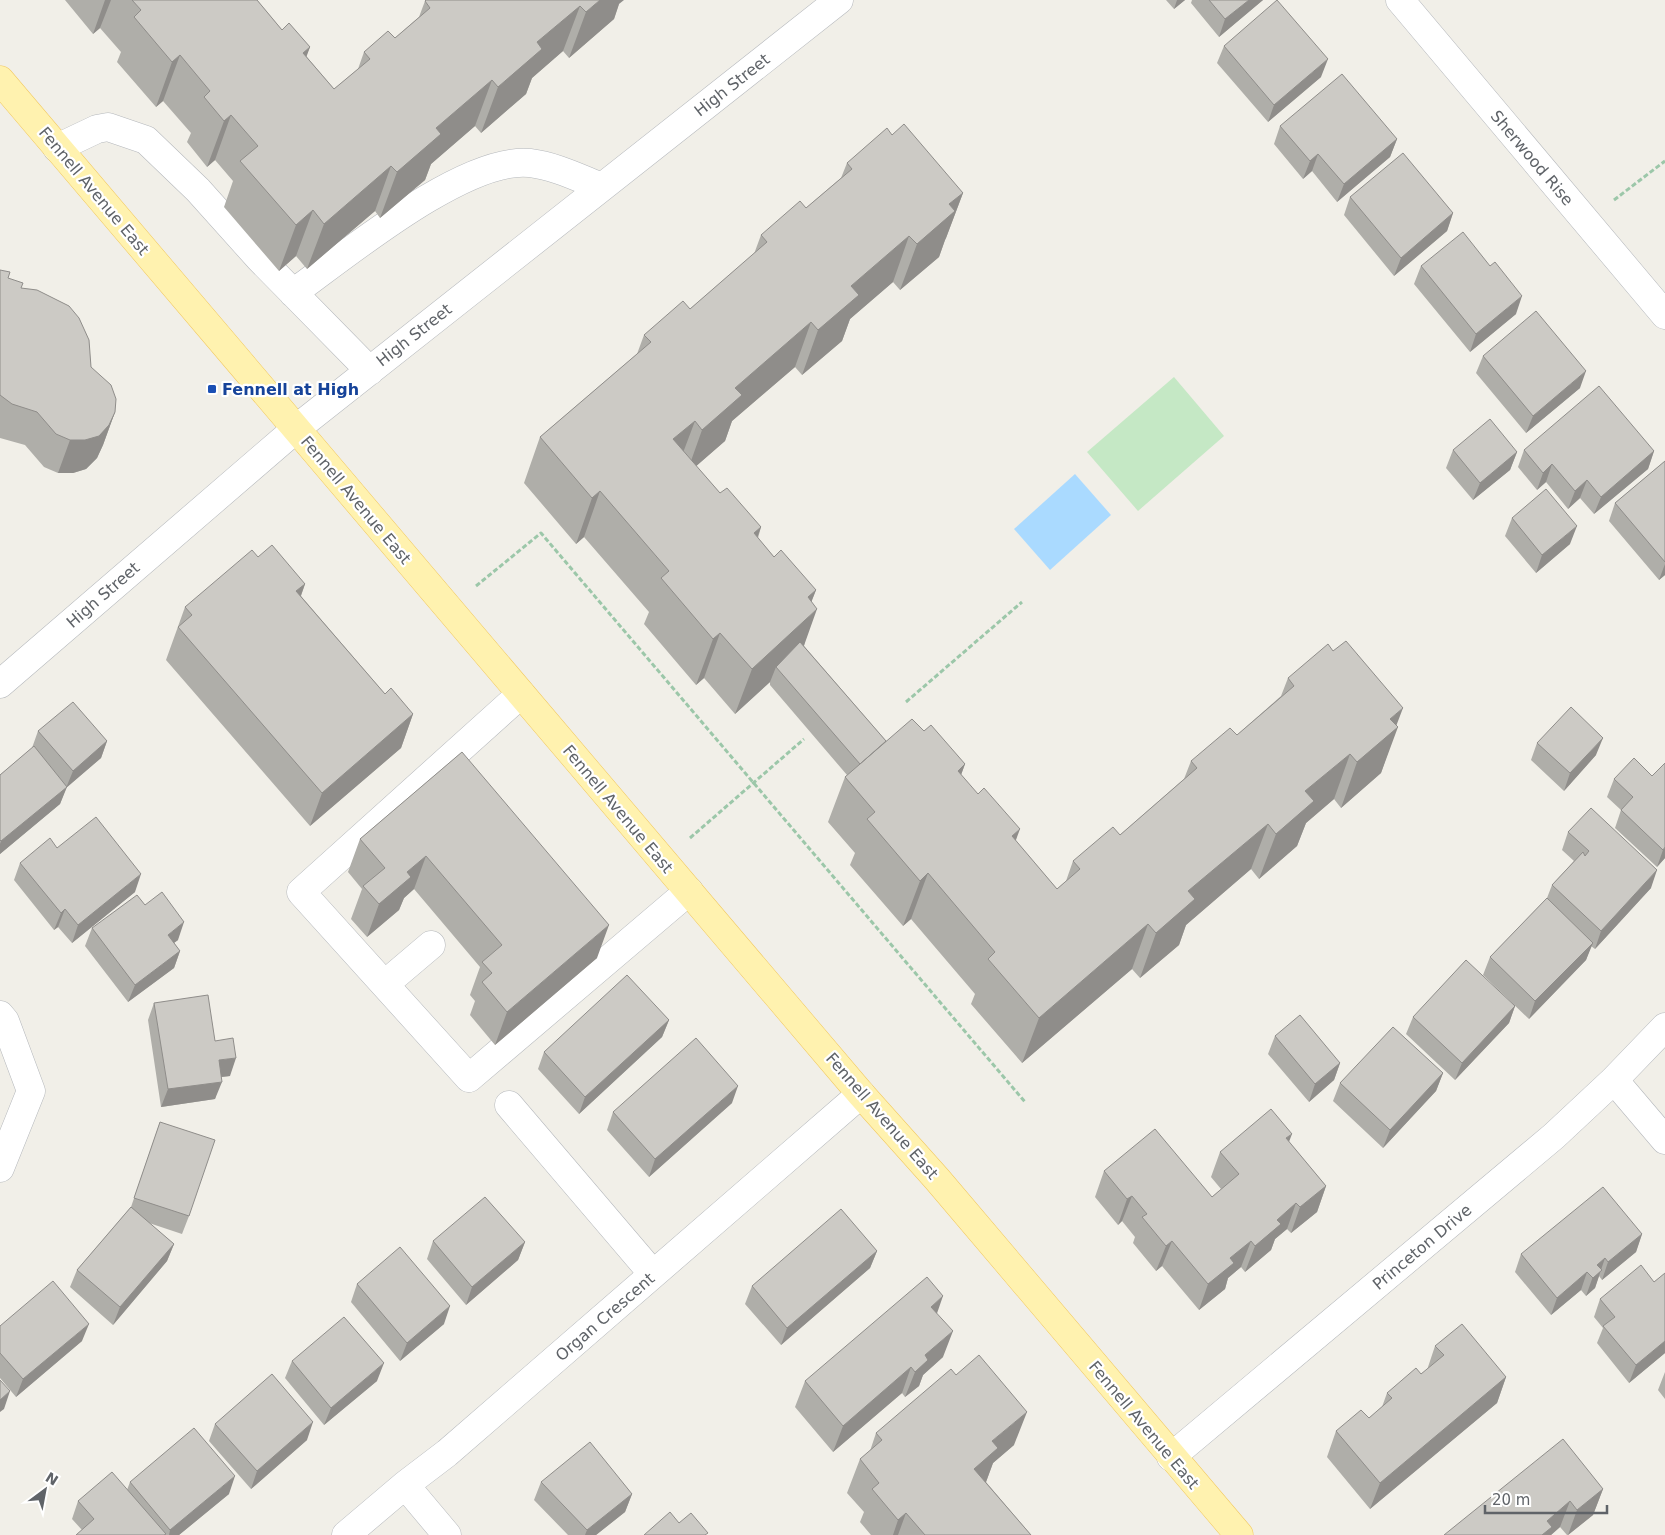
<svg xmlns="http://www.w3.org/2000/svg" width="1665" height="1535" viewBox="0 0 1665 1535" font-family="'DejaVu Sans',sans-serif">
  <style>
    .green { fill: #c5e8c5 }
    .water { fill: #aadaff }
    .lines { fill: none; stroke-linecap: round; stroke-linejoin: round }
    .minor-casing { stroke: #b5b8bc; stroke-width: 29 }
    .major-casing { stroke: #f2c960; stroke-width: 29 }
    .path { stroke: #9cc7a9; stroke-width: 3; stroke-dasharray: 5 2.5; stroke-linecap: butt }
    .minor { stroke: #fff; stroke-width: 28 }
    .major { stroke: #fff2af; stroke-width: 28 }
    .wall { fill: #afaea9 }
    .shaded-wall { fill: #8f8d8a }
    .building { fill: #cccac5; stroke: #8f8d8a }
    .transit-dot { fill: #1a4fb4; stroke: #fff; stroke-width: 2 }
    .labels { text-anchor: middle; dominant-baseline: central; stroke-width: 4.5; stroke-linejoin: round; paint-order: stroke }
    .street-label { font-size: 16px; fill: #5f6368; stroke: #fff }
    .transit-label { font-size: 16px; font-weight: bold; fill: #164399; stroke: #fff; text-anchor: start }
  </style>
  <rect width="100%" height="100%" fill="#f1efe8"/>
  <path class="green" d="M1174,377L1224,436L1138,511L1087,452Z"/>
  <path class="water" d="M1075,474L1111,515L1050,570L1014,529Z"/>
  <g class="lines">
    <defs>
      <path id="minor" d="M1400,0L1665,315
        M57,148L97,129L108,127L146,140L198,190L259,258L370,371
        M293,293C346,255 465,156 530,163C555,166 579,178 602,187
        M0,684L297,428L839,0
        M521,694L301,892L469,1078L689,891
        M385,984L431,945
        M0,1015L5,1021L31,1091L0,1168
        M1614,1080L1665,1140
        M509,1105L653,1274
        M1171,1457L1554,1136L1614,1080L1665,1027
        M405,1485L447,1535
        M346,1535L405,1485L447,1453L861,1094"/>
      <path id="major" d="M0,80L861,1094L937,1179L1239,1535"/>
    </defs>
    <use href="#minor" class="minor-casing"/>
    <use href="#major" class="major-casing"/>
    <path class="path" d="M1614,200L1665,161
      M476,586L541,533L1025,1102
      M906,702L1022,602
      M690,838L804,739"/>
    <use href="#minor" class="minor"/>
    <use href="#major" class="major"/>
  </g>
  <path class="wall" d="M65,0H257L282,30L310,47L306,56L334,89L358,69L364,52L395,38L419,17L425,1L619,4L614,19L569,58L563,51L532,78L526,94L481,133L475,126L431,164L425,180L380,218L375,211L307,269L296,256L279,271L224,207L233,181L215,160L207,167L187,142L191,133L163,101L156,107L117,62L121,52L100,28L93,34Z
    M1166,0H1185L1174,9Z
    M1192,0H1263L1219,37L1191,3Z
    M1224,46L1321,77L1268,122L1217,63Z
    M1280,126L1397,139L1390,157L1337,202L1312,171L1303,179L1274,144Z
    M892,135L963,193L946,238L945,240L939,257L900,290L893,282L850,319L842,341L802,375L795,367L732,421L725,441L696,466L720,493L761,527L758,538L774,557L816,590L811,602L804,646L886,741L924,731L965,764L961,775L1015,840L1057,889L1066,881L1073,861L1120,835L1184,779L1191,761L1237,735L1281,696L1288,678L1397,726L1381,773L1341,808L1334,799L1306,823L1297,846L1259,879L1251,869L1186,925L1179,945L1140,978L1132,969L1022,1063L971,1004L975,994L911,919L903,926L850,865L855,853L828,822L845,777L847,775L770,685V682L735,714L704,678L696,685L644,624L649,612L584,537L576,544L524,483L540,437L637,354L644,335L690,309L754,254L761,235L806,208L841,178L847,163Z
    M1350,197L1453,213L1447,231L1394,276L1344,215Z
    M1421,266L1516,314L1470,352L1414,284Z
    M0,270L8,278L21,288L91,367L115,412L103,445L97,458L86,469L73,473H58L44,467L25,445L0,438Z
    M1483,356L1580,388L1526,433L1476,373Z
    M1453,450L1517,452L1510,470L1473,500L1446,468Z
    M1524,450L1654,451L1648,469L1594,514L1580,498L1568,509L1546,482L1537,490L1518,467Z
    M1665,461V575L1659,580L1609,521L1615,503Z
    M1512,518L1570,544L1536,573L1505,536Z
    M258,557L305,584L301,596L385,694L413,714L401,748L310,826L166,660L185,607Z
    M38,731L107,741L101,758L66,788L60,804L0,854V775L32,748Z
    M1537,743L1596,755L1564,791L1531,760Z
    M462,752L597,958L495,1045L470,1015L475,1001L470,995L480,967L414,889L404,898L399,910L367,937L351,919L362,889L348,872L360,839Z
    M1652,776L1665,858L1657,867L1615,828L1621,810L1607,797L1614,779Z
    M1568,832L1651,888L1595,949L1591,946L1586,960L1529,1019L1483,975L1490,957L1547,898L1552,885L1574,861L1562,850Z
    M57,848L135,892L72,943L58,927L54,930L14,880L20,863Z
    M145,905L178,940L174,943L180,951L174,968L128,1002L85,946L92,928Z
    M154,1003L230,1076L221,1077L215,1099L161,1107L148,1020Z
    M1515,1006L1509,1023L1455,1080L1406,1034L1413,1017Z
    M669,1020L662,1037L579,1114L538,1069L544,1052Z
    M1275,1036L1340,1063L1334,1080L1309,1102L1268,1054Z
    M1443,1073L1436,1091L1383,1148L1333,1101L1340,1083Z
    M732,1103L649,1177L607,1130L613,1112Z
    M160,1122L189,1216L182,1234L149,1223L174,1244L167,1261L113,1325L70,1287L77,1270L131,1207Z
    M1289,1142L1326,1186L1317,1212L1291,1233L1287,1229L1275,1239L1271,1250L1245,1272L1241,1267L1228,1278L1225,1289L1199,1310L1162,1266L1156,1271L1133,1243L1135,1237L1122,1221L1118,1225L1095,1197L1104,1171L1212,1197L1221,1189L1211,1177L1220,1152Z
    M1642,1234L1636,1252L1602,1280L1599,1276L1595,1288L1586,1296L1581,1290L1551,1315L1515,1272L1521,1254Z
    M433,1241L525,1242L518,1260L466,1305L427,1259Z
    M877,1251L870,1268L781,1345L745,1304L752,1286Z
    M1665,1273V1353L1629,1383L1597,1343L1603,1328L1594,1317L1600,1299L1654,1282Z
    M357,1284L444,1324L400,1361L351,1302Z
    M937,1313L943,1357L923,1375L919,1386L905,1397L902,1393L833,1452L795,1407L805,1381Z
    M0,1326L82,1341L16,1397L0,1378Z
    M1435,1346L1506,1377L1497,1403L1370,1509L1327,1457L1336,1431L1369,1418L1382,1407L1387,1393L1421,1374L1427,1370Z
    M292,1361L377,1381L324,1425L285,1378Z
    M1665,1372V1399L1658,1390Z
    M215,1424L307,1440L251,1489L209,1441Z
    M876,1433L1014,1445L993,1463L986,1482L1031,1535H871L860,1522L864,1512L847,1493L860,1459L870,1451Z
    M130,1482L229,1494L179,1535H76L82,1530L72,1519L78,1501L127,1490Z
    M541,1482L632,1494L625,1512L596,1535H568L534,1500Z
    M1603,1489L1593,1515L1568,1535H1567L1560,1527L1551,1535H1444Z"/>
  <path class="shaded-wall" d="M105,0H111L100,28L93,34Z
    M600,0H624L619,4L614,19L569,58L586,12Z
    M1177,0H1185L1174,9Z
    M1249,0H1263L1219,37L1225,19Z
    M580,6L563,51L532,78L526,94L481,133L498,87L537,42Z
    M310,47L293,93L303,53Z
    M180,55L163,101L156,107L172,62Z
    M1328,59L1321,77L1268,122L1274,105Z
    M492,80L475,126L431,164L425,180L380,218L397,172L436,128Z
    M231,115L215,160L207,167L224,121Z
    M1397,139L1390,157L1337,202L1344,184Z
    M1318,154L1312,171L1303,179L1310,161Z
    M391,166L375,211L307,269L324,224Z
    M963,193L946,238L945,240L939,257L900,290L917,244L949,204Z
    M313,210L296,256L279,271L296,225Z
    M1453,213L1447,231L1394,276L1401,258Z
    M909,236L893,282L850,319L842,341L802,375L818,330L851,286Z
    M1522,296L1516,314L1470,352L1476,334Z
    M811,322L795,367L732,421L725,441L686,475L702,430L735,388Z
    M1586,371L1580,388L1526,433L1533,416Z
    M115,412L103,445L97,458L86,469L73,473H58L70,440Z
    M695,421L678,466L673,439Z
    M1654,451L1648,469L1594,514L1601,497Z
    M1517,452L1510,470L1473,500L1480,483Z
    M1552,464L1546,482L1537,490L1543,473Z
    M1587,480L1580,498L1568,509L1575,491Z
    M600,491L584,537L576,544L592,498Z
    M1577,526L1570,544L1536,573L1542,555Z
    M761,527L745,572L754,533Z
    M1665,564V575L1659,580Z
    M305,584L293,617L296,591Z
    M816,590L804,621L817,609L801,654L776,667L770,682L735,714L752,669L808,597Z
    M720,633L704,678L696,685L713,639Z
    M1403,708L1395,729L1398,727L1381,773L1341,808L1357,762L1390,719Z
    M413,714L401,748L310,826L322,793Z
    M1603,738L1596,755L1564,791L1570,773Z
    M107,741L101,758L66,788L73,771Z
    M1350,754L1334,799L1306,823L1297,846L1259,879L1276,834L1305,791Z
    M965,764L948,810L958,771Z
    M67,787L60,804L0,854V844L1,841Z
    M1268,824L1251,869L1186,925L1179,945L1140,978L1156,933L1188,891Z
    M1020,829L1003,875L1012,836Z
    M1665,847V858L1657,867L1663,850Z
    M426,856L414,889L404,898L399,910L367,937L379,904L407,872Z
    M1657,870L1651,888L1595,949L1601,931Z
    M928,873L911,919L903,926L920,881Z
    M141,874L135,892L72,943L78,925Z
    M65,909L58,927L54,930L61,913Z
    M184,922L178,940L161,952L168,935Z
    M1148,924L1132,969L1022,1063L1039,1018Z
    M609,925L597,958L495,1045L507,1012Z
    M1593,943L1586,960L1529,1019L1535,1001Z
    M180,951L174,968L128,1002L135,985Z
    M1515,1006L1509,1023L1455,1080L1462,1063Z
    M669,1020L662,1037L579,1114L585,1097Z
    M236,1058L230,1076L212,1078L219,1060Z
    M1340,1063L1334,1080L1309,1102L1315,1084Z
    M1443,1073L1436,1091L1383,1148L1390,1130Z
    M222,1082L215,1099L161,1107L168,1089Z
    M738,1086L732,1103L649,1177L655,1159Z
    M1292,1134L1282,1160L1286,1138Z
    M1326,1186L1317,1212L1291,1233L1300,1207Z
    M1132,1196L1122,1221L1118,1225L1127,1199Z
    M1296,1203L1287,1229L1275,1239L1271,1250L1245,1272L1255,1246L1277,1220Z
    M1642,1234L1636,1252L1602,1280L1608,1262Z
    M1172,1241L1162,1266L1156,1271L1166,1246Z
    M1251,1241L1241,1267L1228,1278L1225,1289L1199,1310L1208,1284L1230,1258Z
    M525,1242L518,1260L466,1305L472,1287Z
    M174,1244L167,1261L113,1325L120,1307Z
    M877,1251L870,1268L781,1345L787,1328Z
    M1605,1258L1595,1288L1586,1296L1597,1265Z
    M1587,1272L1581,1290L1551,1315L1557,1298Z
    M943,1296L934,1322L931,1307Z
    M450,1306L444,1324L400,1361L407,1343Z
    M89,1324L82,1341L16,1397L23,1379Z
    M953,1331L943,1357L923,1375L919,1386L905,1397L915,1372L925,1355Z
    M1665,1341V1353L1629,1383L1636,1365Z
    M384,1363L377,1381L324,1425L331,1408Z
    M911,1367L902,1393L833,1452L843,1426Z
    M1506,1377L1497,1403L1370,1509L1380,1483Z
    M10,1391L4,1409L0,1412V1400Z
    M1027,1412L1014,1445L993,1463L986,1482L962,1502L974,1469L992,1441Z
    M313,1422L307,1440L251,1489L257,1471Z
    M235,1476L229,1494L179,1535H169L170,1530Z
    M1603,1489L1593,1515L1568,1535L1577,1510Z
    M632,1494L625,1512L596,1535H585L587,1530Z
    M1570,1501L1560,1527L1551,1535H1541L1547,1521Z
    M906,1513L898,1535H893L898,1520Z"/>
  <path class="building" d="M132,0H257L282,30L289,23L310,47L303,53L334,89L370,59L364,52L388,31L395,38L430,8L425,1L426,0H600L586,12L580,6L537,42L542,49L498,87L492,80L436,128L441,134L397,172L391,166L324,224L313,210L296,225L240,161L258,146L231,115L224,121L204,97L210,91L180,55L172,62L134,17L141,10Z
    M1209,0H1249L1225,19Z
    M1277,0L1328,59L1274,105L1224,46Z
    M1342,74L1397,139L1344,184L1318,154L1310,161L1280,126Z
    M904,124L963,193L949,204L955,211L917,244L909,236L851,286L859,295L818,330L811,322L735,388L742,395L702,430L695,421L673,439L720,493L727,488L761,527L754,533L774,557L781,550L816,590L808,597L817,609L752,669L720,633L713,639L661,578L669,571L600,491L592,498L540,437L651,342L644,335L683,301L690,309L767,242L761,235L800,201L806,208L852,169L847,163L887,128L892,135Z
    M1403,153L1453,213L1401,258L1350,197Z
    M1463,232L1490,266L1495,262L1522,296L1476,334L1421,266Z
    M0,270L10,272L8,278L23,283L21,288L37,290L69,306L79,318L89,340L91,367L111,385L116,399L115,412L109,425L99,436L85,440H70L56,434L37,412L12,404L0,395Z
    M1536,311L1586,371L1533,416L1483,356Z
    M1599,386L1654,451L1601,497L1587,480L1575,491L1552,464L1543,473L1524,450Z
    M1490,419L1517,452L1480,483L1453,450Z
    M1665,461V562L1615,503Z
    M1546,489L1577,526L1542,555L1512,518Z
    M272,545L305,584L296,591L385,694L391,688L413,714L322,793L178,627L192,615L185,607L252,550L258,557Z
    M1346,641L1403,708L1390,719L1398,727L1357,762L1350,754L1305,791L1314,801L1276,834L1268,824L1188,891L1195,899L1156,933L1148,924L1039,1018L988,959L995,952L928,873L920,881L867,819L875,812L845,777L912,719L924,731L931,725L965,764L958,771L978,794L984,788L1020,829L1012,836L1057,889L1080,869L1073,861L1113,827L1120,835L1197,768L1191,761L1230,728L1237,735L1294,686L1288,678L1328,644L1333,651Z
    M800,642L886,741L860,764L776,667Z
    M73,702L107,741L73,771L38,731Z
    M1571,707L1603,738L1570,773L1537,743Z
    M34,746L67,787L1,841L0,840V775Z
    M462,752L609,925L507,1012L482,982L492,973L482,962L502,945L426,856L407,872L411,877L379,904L363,886L385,868L360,839Z
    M1634,758L1652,776L1665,763V847L1663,850L1621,810L1633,797L1614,779Z
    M1591,808L1657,870L1601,931L1552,885L1583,852L1585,856L1589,851L1568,832Z
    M96,817L141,874L78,925L65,909L61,913L20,863L50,838L57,848Z
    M162,892L184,922L168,935L180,951L135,985L92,928L137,895L145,905Z
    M1547,898L1593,943L1535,1001L1490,957Z
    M1466,960L1515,1006L1462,1063L1413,1017Z
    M627,975L669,1020L585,1097L544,1052Z
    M208,995L215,1041L233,1038L236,1058L219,1060L222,1082L168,1089L154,1003Z
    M1300,1015L1340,1063L1315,1084L1275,1036Z
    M1393,1027L1443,1073L1390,1130L1340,1083Z
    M696,1038L738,1086L655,1159L613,1112Z
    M1271,1109L1292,1134L1286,1138L1326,1186L1300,1207L1296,1203L1277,1220L1281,1224L1255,1246L1251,1241L1230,1258L1234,1263L1208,1284L1172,1241L1166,1246L1142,1217L1147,1214L1132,1196L1127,1199L1104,1171L1155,1129L1212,1197L1239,1174L1220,1152Z
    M160,1122L215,1140L189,1216L134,1198Z
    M1603,1187L1642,1234L1608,1262L1605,1258L1597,1265L1602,1270L1593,1278L1587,1272L1557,1298L1521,1254Z
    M485,1197L525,1242L472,1287L433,1241Z
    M131,1207L174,1244L120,1307L77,1270Z
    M841,1209L877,1251L787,1328L752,1286Z
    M400,1247L450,1306L407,1343L357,1284Z
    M1641,1265L1654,1282L1665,1273V1341L1636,1365L1603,1326L1615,1317L1600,1299Z
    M927,1277L943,1296L931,1307L953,1331L925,1355L928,1360L915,1372L911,1367L843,1426L805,1381Z
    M53,1281L89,1324L23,1379L0,1353V1326Z
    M344,1317L384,1363L331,1408L292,1361Z
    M1462,1324L1506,1377L1380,1483L1336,1431L1361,1410L1369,1418L1392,1398L1387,1393L1416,1368L1421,1374L1444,1355L1435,1346Z
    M979,1355L1027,1412L992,1441L998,1448L974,1469L1031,1535H925L906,1513L898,1520L872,1489L879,1483L860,1459L882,1440L876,1433L951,1369L956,1375Z
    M272,1374L313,1422L257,1471L215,1424Z
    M0,1380L10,1391L0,1400Z
    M194,1428L235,1476L170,1530L130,1482Z
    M1563,1439L1603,1489L1577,1510L1570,1501L1547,1521L1552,1527L1542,1535H1444Z
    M590,1442L632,1494L587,1530L541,1482Z
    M112,1472L166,1534L164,1535H76L94,1519L78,1501Z
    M670,1512L679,1523L691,1513L708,1533L705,1535H644Z"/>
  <rect class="transit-dot" x="207" y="384" width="10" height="10" rx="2.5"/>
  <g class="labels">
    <g class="street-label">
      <text transform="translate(732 85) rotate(-38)">High Street</text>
      <text transform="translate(1532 158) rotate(50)">Sherwood Rise</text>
      <text transform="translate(94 191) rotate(50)">Fennell Avenue East</text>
      <text transform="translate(414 335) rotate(-38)">High Street</text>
      <text transform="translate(356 500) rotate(50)">Fennell Avenue East</text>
      <text transform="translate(103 595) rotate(-41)">High Street</text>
      <text transform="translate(618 809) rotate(50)">Fennell Avenue East</text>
      <text transform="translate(882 1116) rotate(49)">Fennell Avenue East</text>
      <text transform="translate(1422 1247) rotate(-40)">Princeton Drive</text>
      <text transform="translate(605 1317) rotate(-41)">Organ Crescent</text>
      <text transform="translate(1144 1425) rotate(50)">Fennell Avenue East</text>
    </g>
    <g class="transit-label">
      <text x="222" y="389">Fennell at High</text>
    </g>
  </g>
  <g transform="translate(45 1490) rotate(32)" stroke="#ffffff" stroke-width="4" paint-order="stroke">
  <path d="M0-4L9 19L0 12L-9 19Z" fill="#5f6368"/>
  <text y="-8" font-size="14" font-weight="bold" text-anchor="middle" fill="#5f6368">N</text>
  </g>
  <path d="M1485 1505v8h122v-8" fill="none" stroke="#5f6368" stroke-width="2.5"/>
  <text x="1492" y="1505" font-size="15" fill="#5f6368" stroke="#ffffff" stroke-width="4" paint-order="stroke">20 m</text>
</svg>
